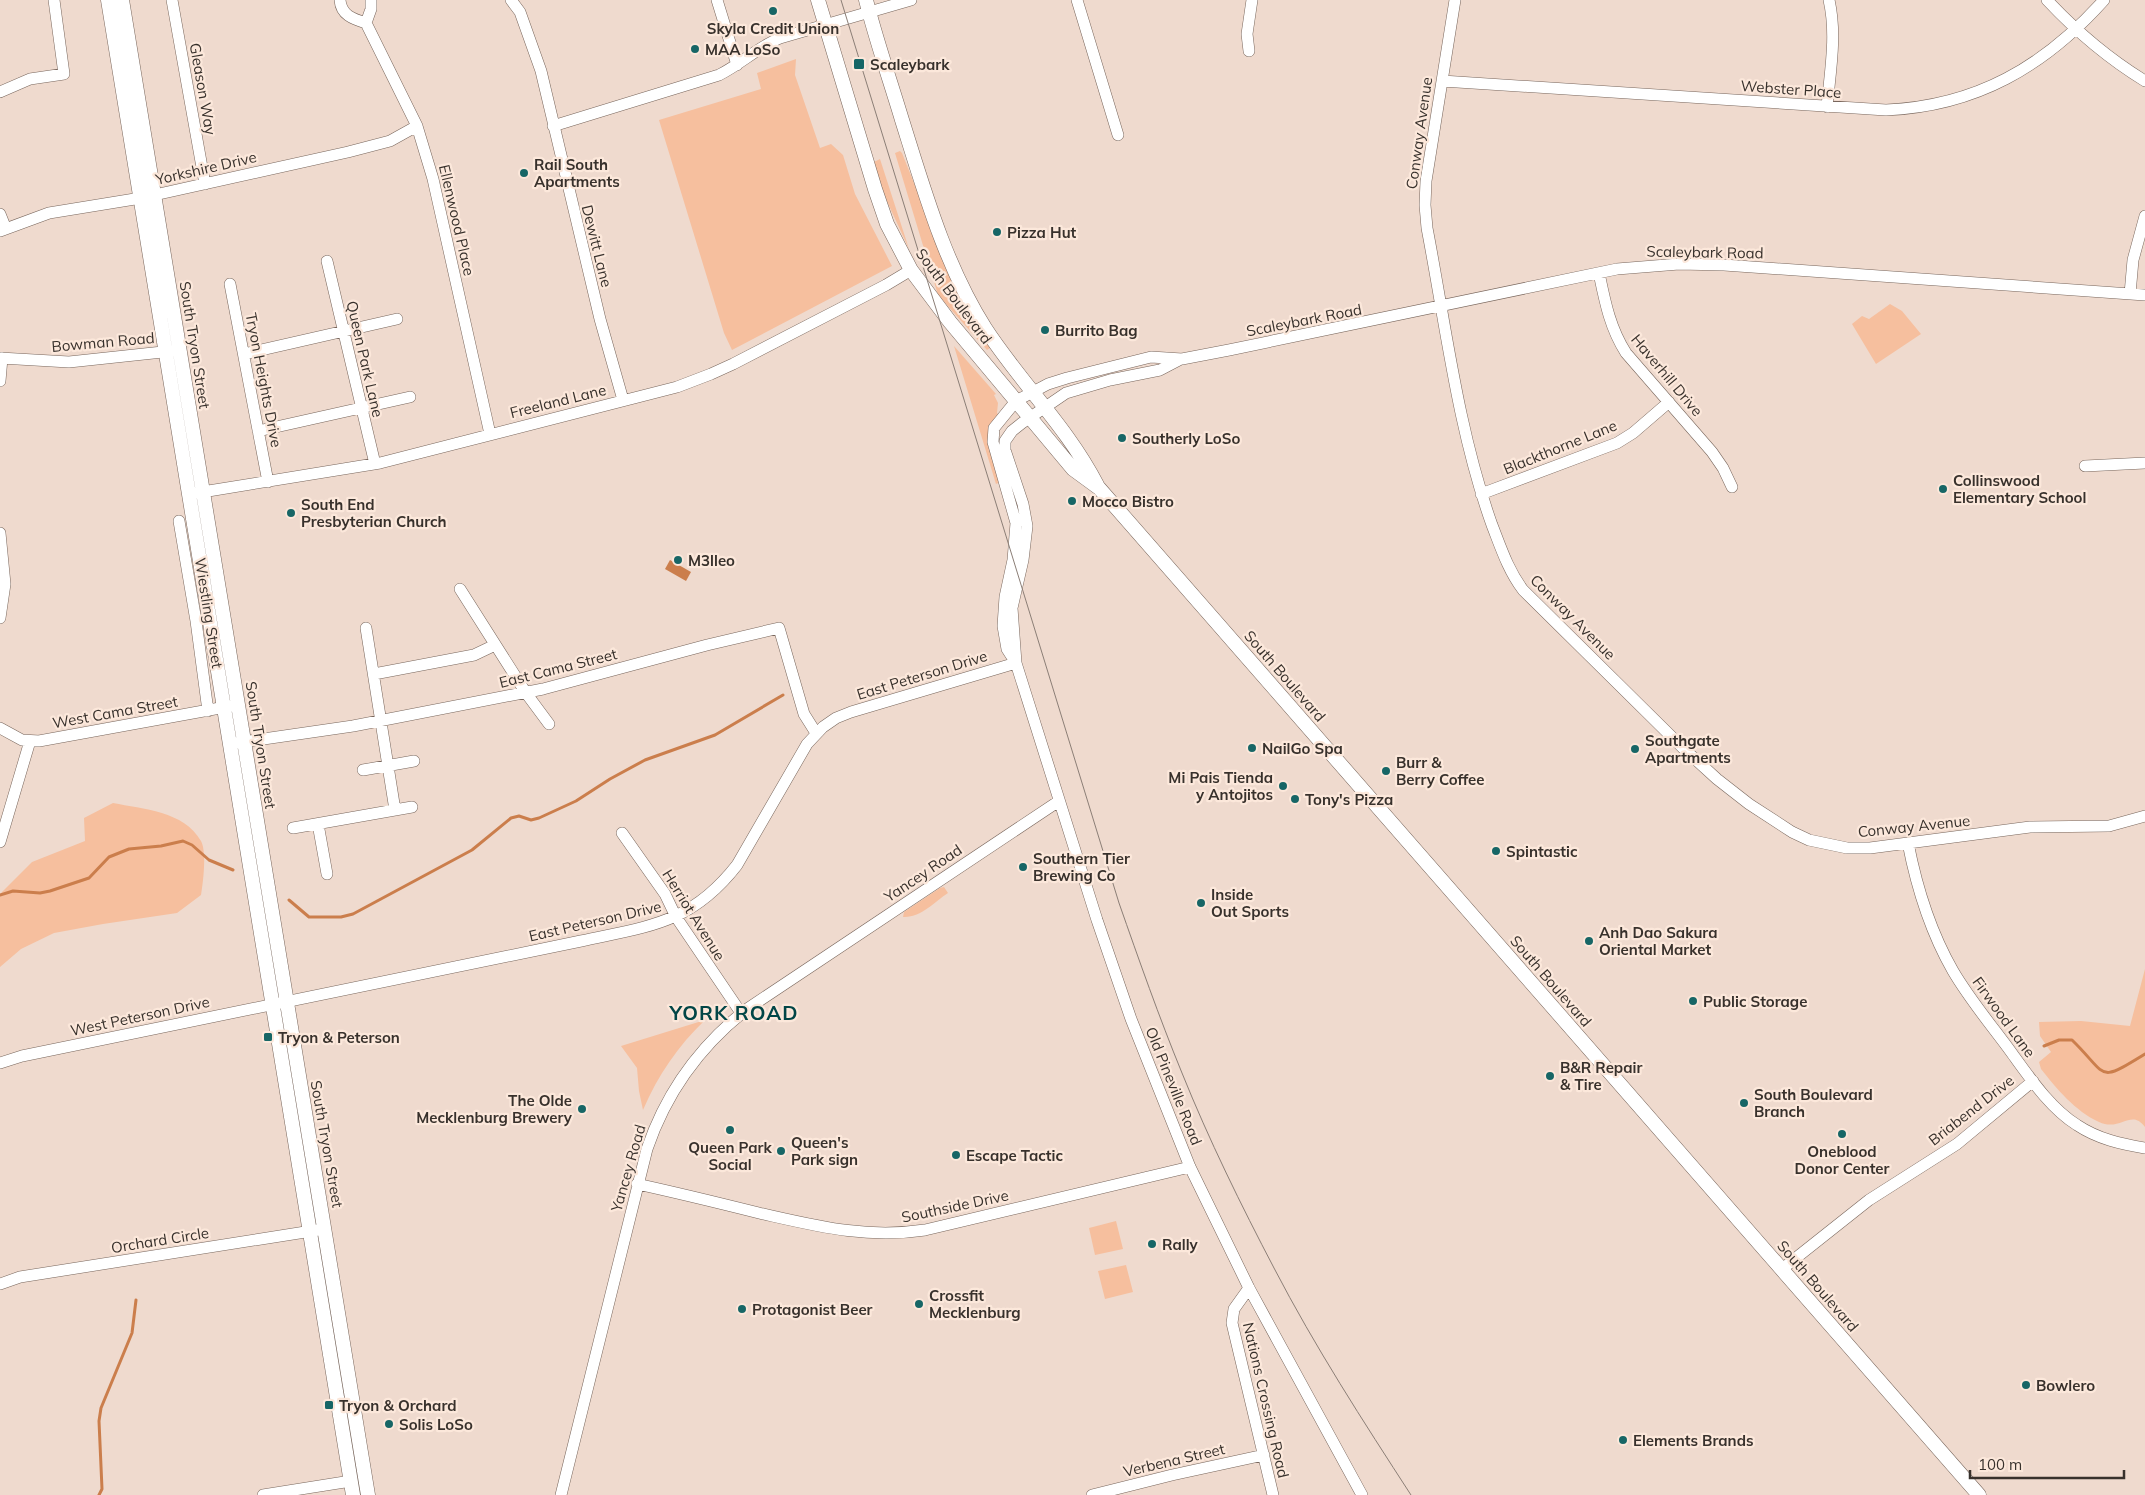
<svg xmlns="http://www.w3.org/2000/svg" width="2145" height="1495" viewBox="0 0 2145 1495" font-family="Mulish,sans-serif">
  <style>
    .green { fill: #f6bf9e }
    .water { fill: #cb7e4c }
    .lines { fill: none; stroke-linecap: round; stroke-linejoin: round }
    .stream { stroke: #cb7e4c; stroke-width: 3 }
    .minor-casing { stroke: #78665c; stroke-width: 12 }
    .major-casing { stroke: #78665c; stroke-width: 15 }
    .minor { stroke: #fff; stroke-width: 11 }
    .major { stroke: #fff; stroke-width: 14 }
    .tram { stroke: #8b7e76; stroke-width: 1 }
    .poi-dot { fill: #176666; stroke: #fce8db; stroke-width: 2 }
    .labels { text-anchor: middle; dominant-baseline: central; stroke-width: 4.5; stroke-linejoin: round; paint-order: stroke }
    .poi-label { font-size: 15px; font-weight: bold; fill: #38312c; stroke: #fce8db; text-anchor: start }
    .street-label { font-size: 15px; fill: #38312c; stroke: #fce8db }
    .district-label { font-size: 20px; font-weight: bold; letter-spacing: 1px; fill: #024647; stroke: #fce8db }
  </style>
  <rect width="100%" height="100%" fill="#efdace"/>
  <path class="green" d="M796,59L795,75L820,148L831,144L843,155L855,194L892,266L732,350L724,333L659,120L761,89L757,73Z
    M900,151L902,153L914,183L990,348L987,350L938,295L895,153Z
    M880,159L909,249L885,197L874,165V162Z
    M1890,304L1902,311L1921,334L1876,364L1852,324L1862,316L1869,319Z
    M954,346L996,394L994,395L998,403L997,413L999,415L994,423L1000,482L996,484Z
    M113,803C143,809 184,811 201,841C207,852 203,883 201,895L177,913L103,924L54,933L21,949L0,967V894L32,862L85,841L84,818Z
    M944,887L948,893C934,902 921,918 903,917L904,912L940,888Z
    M2145,969V1127C2131,1108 2121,1132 2099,1122C2075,1111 2057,1089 2041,1069L2039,1062L2051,1052L2040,1036L2039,1022L2081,1021L2130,1026Z
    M705,1020C678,1046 658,1075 643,1110L639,1091L637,1068L621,1046Z
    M1116,1221L1123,1249L1095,1255L1089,1228Z
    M1126,1265L1133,1292L1105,1299L1098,1271Z"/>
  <path class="water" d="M670,560L691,572L686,581L665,569Z"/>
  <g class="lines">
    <path class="stream" d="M0,895L13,891L40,893L50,891L89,878L109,857L129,849L161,846L183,841L192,845L209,860L233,870
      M289,900L309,917H341L353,914L472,850L511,818L519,816L531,820L539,818L576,801L610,779L645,760L715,735L783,695
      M2044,1046L2059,1040H2072C2109,1076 2096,1084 2145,1054
      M99,1495L102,1489L99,1421L101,1408L132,1333L136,1300"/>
    <defs>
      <path id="minor" d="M172,0L205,184
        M340,0C341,15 353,19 366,23
        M371,0V9L366,23L417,126L433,179L490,434
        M511,0L520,12L541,71L600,319L623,400
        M717,0L737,65
        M1077,0L1118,135
        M1455,0L1426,181L1425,205L1427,228C1446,327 1458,430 1492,525C1501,548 1508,570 1523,590L1683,748L1717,779L1749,804L1792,832L1809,840L1847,848H1870L2030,827L2109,826L2145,816
        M2047,0C2076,31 2109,59 2145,81
        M1249,51L1247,34L1252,0
        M1442,81L1886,110C1976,106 2044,67 2104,0
        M0,92L30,79L64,74L54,0
        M1827,107C1830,72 1837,35 1829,0
        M553,126L719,75C741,64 758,47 780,38L911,0
        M0,214L6,229
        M0,231L49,213L141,198L348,152L390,141L417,126
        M327,261L375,464
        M1599,273C1605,302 1610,328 1626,353L1712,452L1723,468L1732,487
        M230,284L268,482
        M2130,294L2133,260L2145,216
        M244,354L397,319
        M0,358L69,362L172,351
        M1181,359L1160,370L1110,380L1066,393L1022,423L1012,431L1005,441V450L1023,504L1027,526L1023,560L1012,608L1016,663L1097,920L1131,1019L1190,1167L1249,1288L1362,1495
        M0,381L2,358
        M258,431L410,397
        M2085,466L2145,463
        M196,493L380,463L677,387L711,374L733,364L886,285L911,270
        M1481,494L1617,443L1633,433L1669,402
        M179,521L196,621L208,711
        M0,533L5,584L0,618
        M460,589L526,693L549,724
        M366,628L395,810L412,807
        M1016,663L1007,649L1003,626L1005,597L1013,560L1016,523L993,442L994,428L1016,401L1048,384L1067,378L1151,357L1182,359L1229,350L1617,269L1679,264L1724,265L2145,295
        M374,674L474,655L495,645
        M0,728L22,740L39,741L231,706
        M236,743L353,726L543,689L707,645L779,628L804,714L816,733
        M363,770L414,761
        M318,824L327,874
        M293,828L395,810
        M622,833L665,894L676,917L741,1013
        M0,842L30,741
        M1908,843C1917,889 1930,931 1953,971C1970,1000 1992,1026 2011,1052C2030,1078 2050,1108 2077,1125C2098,1139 2121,1144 2145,1148
        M0,1063L22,1056L581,941C649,926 691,924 737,865L807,744L823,727L836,718L851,712L1016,663
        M637,1184C678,1193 719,1203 759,1213C817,1226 866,1239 925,1230L1190,1167
        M1782,1269L1869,1200L1957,1144L2033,1081
        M0,1284L20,1277L318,1230
        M1249,1288L1234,1309L1232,1323L1273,1495
        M263,1495L351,1481
        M561,1495L647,1149C666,1093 701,1045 747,1009L1059,801
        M1092,1495L1172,1475L1264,1455"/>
      <path id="major" d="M108,0L353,1495
        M122,0L368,1495
        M818,0L875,189L887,224L911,270L950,322L1073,469L1099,488L1979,1495
        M866,0C876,40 890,80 902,120C924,190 945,265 985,328C1020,382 1068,428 1097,485"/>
    </defs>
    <use href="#minor" class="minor-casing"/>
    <use href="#major" class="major-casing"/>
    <use href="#minor" class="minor"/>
    <use href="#major" class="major"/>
    <path class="tram" d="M841,0L1119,903C1139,960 1159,1017 1182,1073C1209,1140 1241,1205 1274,1268C1315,1347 1363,1421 1411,1495"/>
  </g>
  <g class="poi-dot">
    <circle cx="773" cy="11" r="5"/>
    <circle cx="695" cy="49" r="5"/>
    <rect x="853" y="58" width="12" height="12" rx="2.5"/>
    <circle cx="524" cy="173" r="5"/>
    <circle cx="997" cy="232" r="5"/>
    <circle cx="1045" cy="330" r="5"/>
    <circle cx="1122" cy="438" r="5"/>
    <circle cx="1943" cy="489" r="5"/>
    <circle cx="1072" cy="501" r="5"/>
    <circle cx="291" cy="513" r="5"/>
    <circle cx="678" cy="560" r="5"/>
    <circle cx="1252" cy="748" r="5"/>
    <circle cx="1635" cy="749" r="5"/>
    <circle cx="1386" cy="771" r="5"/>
    <circle cx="1283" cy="786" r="5"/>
    <circle cx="1295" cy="799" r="5"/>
    <circle cx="1496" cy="851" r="5"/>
    <circle cx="1023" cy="867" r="5"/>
    <circle cx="1201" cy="903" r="5"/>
    <circle cx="1589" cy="941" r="5"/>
    <circle cx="1693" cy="1001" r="5"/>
    <rect x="263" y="1032" width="10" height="10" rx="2.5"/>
    <circle cx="1550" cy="1076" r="5"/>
    <circle cx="1744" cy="1103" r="5"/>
    <circle cx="582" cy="1109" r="5"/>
    <circle cx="730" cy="1130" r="5"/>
    <circle cx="1842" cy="1134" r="5"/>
    <circle cx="781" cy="1151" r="5"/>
    <circle cx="956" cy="1155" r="5"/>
    <circle cx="1152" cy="1244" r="5"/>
    <circle cx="919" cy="1304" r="5"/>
    <circle cx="742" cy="1309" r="5"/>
    <circle cx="2026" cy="1385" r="5"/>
    <rect x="324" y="1400" width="10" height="10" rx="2.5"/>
    <circle cx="389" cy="1424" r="5"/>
    <circle cx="1623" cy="1440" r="5"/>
  </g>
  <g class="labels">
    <g class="poi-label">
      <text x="773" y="28" text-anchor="middle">Skyla Credit Union</text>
      <text x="705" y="49">MAA LoSo</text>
      <text x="870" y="64">Scaleybark</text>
      <text x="534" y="164">Rail South<tspan x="534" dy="17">Apartments</tspan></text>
      <text x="1007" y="232">Pizza Hut</text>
      <text x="1055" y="330">Burrito Bag</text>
      <text x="1132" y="438">Southerly LoSo</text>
      <text x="1953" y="480">Collinswood<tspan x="1953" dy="17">Elementary School</tspan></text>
      <text x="1082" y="501">Mocco Bistro</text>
      <text x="301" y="504">South End<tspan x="301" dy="17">Presbyterian Church</tspan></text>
      <text x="688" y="560">M3lleo</text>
      <text x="1645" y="740">Southgate<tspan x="1645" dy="17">Apartments</tspan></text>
      <text x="1262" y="748">NailGo Spa</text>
      <text x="1396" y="762">Burr &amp;<tspan x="1396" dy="17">Berry Coffee</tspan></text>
      <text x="1273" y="777" text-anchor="end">Mi Pais Tienda<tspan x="1273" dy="17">y Antojitos</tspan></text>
      <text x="1305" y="799">Tony's Pizza</text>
      <text x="1506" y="851">Spintastic</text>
      <text x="1033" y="858">Southern Tier<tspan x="1033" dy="17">Brewing Co</tspan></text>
      <text x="1211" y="894">Inside<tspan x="1211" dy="17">Out Sports</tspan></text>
      <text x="1599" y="932">Anh Dao Sakura<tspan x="1599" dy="17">Oriental Market</tspan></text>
      <text x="1703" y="1001">Public Storage</text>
      <text x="278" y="1037">Tryon &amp; Peterson</text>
      <text x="1560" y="1067">B&amp;R Repair<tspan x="1560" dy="17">&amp; Tire</tspan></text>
      <text x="1754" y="1094">South Boulevard<tspan x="1754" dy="17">Branch</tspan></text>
      <text x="572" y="1100" text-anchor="end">The Olde<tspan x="572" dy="17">Mecklenburg Brewery</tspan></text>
      <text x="791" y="1142">Queen's<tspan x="791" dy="17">Park sign</tspan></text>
      <text x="730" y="1147" text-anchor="middle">Queen Park<tspan x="730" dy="17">Social</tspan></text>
      <text x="1842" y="1151" text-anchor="middle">Oneblood<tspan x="1842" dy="17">Donor Center</tspan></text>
      <text x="966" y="1155">Escape Tactic</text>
      <text x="1162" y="1244">Rally</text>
      <text x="929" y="1295">Crossfit<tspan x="929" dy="17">Mecklenburg</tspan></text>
      <text x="752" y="1309">Protagonist Beer</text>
      <text x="2036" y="1385">Bowlero</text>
      <text x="339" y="1405">Tryon &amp; Orchard</text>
      <text x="399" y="1424">Solis LoSo</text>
      <text x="1633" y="1440">Elements Brands</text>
    </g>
    <g class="street-label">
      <text transform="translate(203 89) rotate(80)">Gleason Way</text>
      <text transform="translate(1791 89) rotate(4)">Webster Place</text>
      <text transform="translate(1419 133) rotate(-82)">Conway Avenue</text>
      <text transform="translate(206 168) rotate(-13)">Yorkshire Drive</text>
      <text transform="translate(457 220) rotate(77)">Ellenwood Place</text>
      <text transform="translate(597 246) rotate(76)">Dewitt Lane</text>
      <text transform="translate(1705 252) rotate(1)">Scaleybark Road</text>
      <text transform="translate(954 296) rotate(53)">South Boulevard</text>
      <text transform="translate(1304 320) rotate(-11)">Scaleybark Road</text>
      <text transform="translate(103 342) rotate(-5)">Bowman Road</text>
      <text transform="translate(195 345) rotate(81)">South Tryon Street</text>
      <text transform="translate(365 359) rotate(77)">Queen Park Lane</text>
      <text transform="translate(1667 375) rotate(50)">Haverhill Drive</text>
      <text transform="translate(264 380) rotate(79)">Tryon Heights Drive</text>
      <text transform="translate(558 401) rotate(-14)">Freeland Lane</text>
      <text transform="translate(1560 447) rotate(-22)">Blackthorne Lane</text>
      <text transform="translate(209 613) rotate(81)">Wiestling Street</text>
      <text transform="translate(1573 617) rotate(45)">Conway Avenue</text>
      <text transform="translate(558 668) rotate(-14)">East Cama Street</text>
      <text transform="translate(922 675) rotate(-17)">East Peterson Drive</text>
      <text transform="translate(1285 676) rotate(49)">South Boulevard</text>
      <text transform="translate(115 712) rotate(-10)">West Cama Street</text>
      <text transform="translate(261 745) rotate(81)">South Tryon Street</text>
      <text transform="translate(1914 826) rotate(-6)">Conway Avenue</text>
      <text transform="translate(923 873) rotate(-34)">Yancey Road</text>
      <text transform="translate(694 915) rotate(58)">Herriot Avenue</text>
      <text transform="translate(595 921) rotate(-13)">East Peterson Drive</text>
      <text transform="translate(1551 981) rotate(49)">South Boulevard</text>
      <text transform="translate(140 1016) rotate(-12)">West Peterson Drive</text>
      <text transform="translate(2004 1017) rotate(54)">Firwood Lane</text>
      <text transform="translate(1174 1086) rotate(68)">Old Pineville Road</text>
      <text transform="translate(1971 1110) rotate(-38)">Briabend Drive</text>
      <text transform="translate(327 1144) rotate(80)">South Tryon Street</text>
      <text transform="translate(628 1168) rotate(-74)">Yancey Road</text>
      <text transform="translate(955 1206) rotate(-12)">Southside Drive</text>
      <text transform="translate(160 1240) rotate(-9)">Orchard Circle</text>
      <text transform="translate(1818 1286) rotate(49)">South Boulevard</text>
      <text transform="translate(1266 1400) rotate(77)">Nations Crossing Road</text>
      <text transform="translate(1174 1460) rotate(-13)">Verbena Street</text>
    </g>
    <g class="district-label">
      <text x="734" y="1012">YORK ROAD</text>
    </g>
  </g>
  <path d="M1970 1470v8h154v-8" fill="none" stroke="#38312c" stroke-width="2.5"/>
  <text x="1978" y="1470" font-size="15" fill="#38312c" stroke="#fce8db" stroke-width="4" paint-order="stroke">100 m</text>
</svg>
